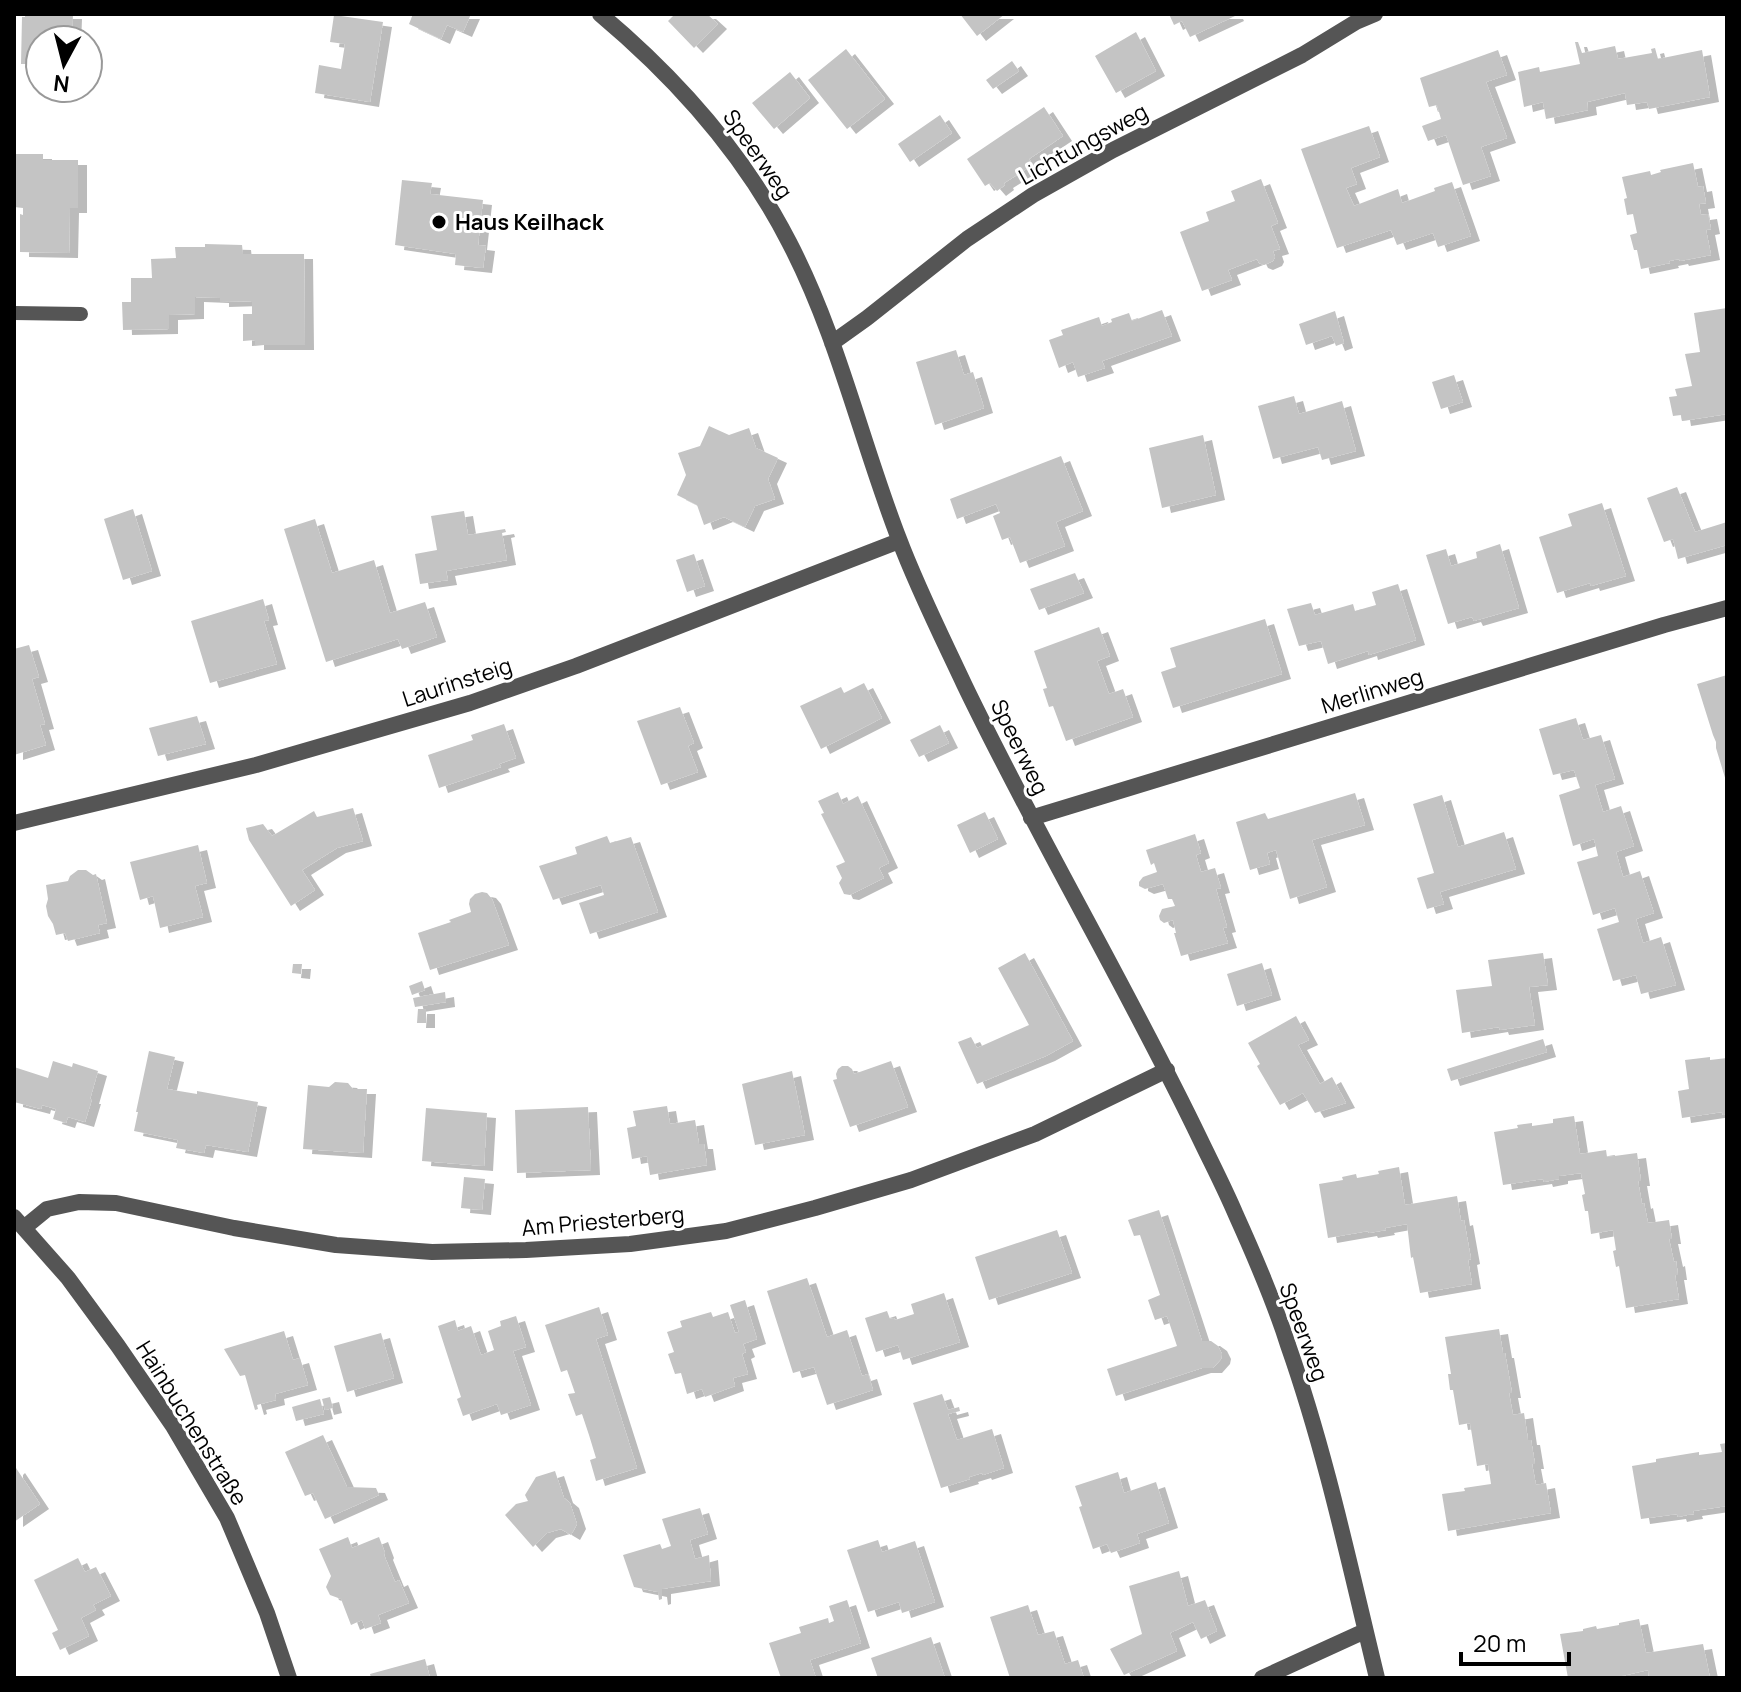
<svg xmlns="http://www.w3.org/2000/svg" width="1741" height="1692" viewBox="0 0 1741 1692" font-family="Manrope,sans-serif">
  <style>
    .building { fill: #c4c4c4; filter: url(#shadow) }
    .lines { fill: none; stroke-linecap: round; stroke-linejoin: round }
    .lane { stroke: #555; stroke-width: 14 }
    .street { stroke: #555; stroke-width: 16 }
    .poi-dot { fill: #000; stroke: #fff; stroke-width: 3 }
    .labels { text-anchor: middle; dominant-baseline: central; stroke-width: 6; stroke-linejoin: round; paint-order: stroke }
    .street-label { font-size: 22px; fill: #000; stroke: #fff }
    .poi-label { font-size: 22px; font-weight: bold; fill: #000; stroke: #fff; text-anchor: start }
  </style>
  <defs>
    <filter id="shadow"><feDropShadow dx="9" dy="5" stdDeviation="0" flood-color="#0004"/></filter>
  </defs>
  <rect width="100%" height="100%" fill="#fff"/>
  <path class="building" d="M25,14H73L72,40H40V64H21L22,17H25Z
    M413,14H471L463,32L447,25L441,39L409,24Z
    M675,14H707L718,24L694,48L668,21Z
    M960,14H1005L977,36Z
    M1169,14H1234L1235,16L1190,37L1182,21L1174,25Z
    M334,15L383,22L370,102L315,93L319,65L341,69L345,44L330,42Z
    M1136,32L1156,71L1116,93L1095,56Z
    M1575,42H1578L1582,53L1615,46L1618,59L1652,53L1651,49L1655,48L1658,59L1702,50L1710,97L1649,109L1647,102L1627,105L1625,93L1587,102L1588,110L1546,119L1543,102L1524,107L1518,72L1539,67L1540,72L1580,64Z
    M846,49L885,99L847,129L808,80Z
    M1498,50L1507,75L1486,82L1507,138L1481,147L1491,176L1463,185L1446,135L1428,141L1422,126L1441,119L1437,105L1429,107L1420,78Z
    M1012,61L1019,71L993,89L986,80Z
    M790,72L810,98L774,129L752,103Z
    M1044,107L1063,136L1029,159L1033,165L1004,183L1005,185L997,191L990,183L985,186L967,159Z
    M940,115L952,133L910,162L898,144Z
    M1369,126L1380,157L1351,168L1357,184L1346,188L1354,206L1398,189L1402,203L1435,191L1434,188L1452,182L1471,236L1438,247L1433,233L1397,245L1391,230L1337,248L1301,149Z
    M14,154H43V160H78V208H70L69,253L20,252V214L23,215V208L14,207Z
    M1693,163L1698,187L1703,186L1706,203L1699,204L1701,215L1708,214L1711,229L1706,230L1711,255L1680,261L1679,259L1669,261L1670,263L1641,269L1637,250H1634L1630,235L1637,233L1633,214L1627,215L1624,199L1627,198L1622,177L1650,171L1651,175L1661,172L1660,170Z
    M1261,179L1278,223L1271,226L1280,249L1273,251L1275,257L1273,261L1264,265L1259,263L1257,259L1228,270L1232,280L1202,291L1180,232L1209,221L1206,212L1235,201L1231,191Z
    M402,180L432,183L430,194L483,200L478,245L486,246L483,268L455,265L456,254L395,245Z
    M205,244L242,245L243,254H304L305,345H255V340L243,341V314H252V301L220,302V298L195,297V314L169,315V329L123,330L122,302H131V278H152L151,259L176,258L175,247H205Z
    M1727,308V414L1682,421L1681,415L1673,416L1669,397L1677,396L1675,389L1692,386L1685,354L1700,352L1694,313Z
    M1162,310L1172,336L1102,361L1105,368L1078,377L1073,362L1059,368L1049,340L1063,335L1061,330L1099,317L1102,326L1112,322L1111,319L1129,313L1132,321Z
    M1335,311L1344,343L1336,346L1332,336L1306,345L1299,324Z
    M956,350L964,375L973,372L984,408L935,425L916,362Z
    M1454,375L1463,402L1441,409L1432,382Z
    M1294,396L1299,414L1342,401L1356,451L1322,460L1318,447L1273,459L1258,406Z
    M709,426L729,435L749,428L756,448L778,458L768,479L775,499L755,506L745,527L724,517L704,525L697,505L677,495L686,475L678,453L700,446Z
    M1203,435L1216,495L1162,508L1149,448Z
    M1061,456L1083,511L1056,522L1065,546L1020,563L1010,537L1002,540L993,516L1000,513L996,504L957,519L950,499Z
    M1677,487L1695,532L1727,522V545L1678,559L1673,539L1664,542L1647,498Z
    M1602,503L1626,576L1591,586L1590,583L1557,593L1539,537L1572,526L1568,514Z
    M133,509L152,571L123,580L104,519Z
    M464,511L468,535L505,529L506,532L502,533L507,560L446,571L448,580L420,584L415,554L437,550L431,516Z
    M315,519L332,573L374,560L390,613L425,602L437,637L402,649L398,639L326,662L284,529Z
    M1500,544L1519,608L1474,621L1472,617L1448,624L1426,555L1446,549L1451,566L1477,558L1476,552Z
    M694,554L705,586L687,592L676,560Z
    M1075,573L1084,593L1039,610L1030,589Z
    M1398,584L1416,640L1369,655L1368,651L1328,664L1321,641L1299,646L1287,609L1311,603L1315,615L1353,604L1355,611L1376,605L1372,592Z
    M263,599L269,620L264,621L277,664L210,683L191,621Z
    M1265,619L1282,674L1173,708L1161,672L1176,667L1170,648Z
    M1099,627L1110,656L1097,661L1109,694L1123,689L1133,717L1066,741L1053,706L1049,707L1043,689L1047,688L1034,651Z
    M29,645L39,677L32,679L45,724L40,725L46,745L14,755V649Z
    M1727,675V781H1726L1716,748V742L1713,735L1697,684Z
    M864,683L882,718L821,749L800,706L841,687L844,693Z
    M680,707L694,743L688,746L698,772L661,785L637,721Z
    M197,716L206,744L158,756L149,728Z
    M1576,718L1583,740L1601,735L1615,779L1595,785L1603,812L1621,806L1634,846L1616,852L1623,877L1640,871L1654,913L1636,919L1643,943L1661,937L1676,985L1641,994L1636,975L1613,981L1597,929L1619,922L1615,908L1593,915L1577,862L1598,856L1594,839L1573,846L1559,795L1580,788L1574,770L1553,775L1539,729Z
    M504,724L516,758L499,764L501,767L439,788L428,755L473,740L471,735Z
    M940,725L949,743L919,757L910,740Z
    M838,792L843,804L858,796L889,863L879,868L884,878L850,895L844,894L839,883L842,878L836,866L845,862L821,814L824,813L818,801Z
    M1355,793L1365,825L1312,840L1327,887L1290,899L1276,850L1267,853L1270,864L1250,870L1236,822L1265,813L1268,819Z
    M1442,795L1458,847L1504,832L1516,869L1440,892L1444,904L1427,909L1417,878L1434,873L1413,804Z
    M353,808L363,841L337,848L302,870L315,890L291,906L249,840L246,828L263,824L272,836L314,811L317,817Z
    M985,812L998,839L970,853L957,825Z
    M1195,834L1201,853L1196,855L1201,872L1215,868L1221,888L1216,889L1227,927L1223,928L1228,943L1181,956L1174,933H1176L1173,920L1164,923L1160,920L1159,916L1162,909L1175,906L1172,899H1168L1163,884L1145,889L1139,886V882L1143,877L1157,872L1154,863L1151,865L1146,850Z
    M607,836L610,843L631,837L658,912L590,934L579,903L604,895L601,885L553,900L539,866L577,854L575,847Z
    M198,845L207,883L195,886L203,917L160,928L153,896L140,900L130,862Z
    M78,870H86L93,875L96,874L107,923L98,925L100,933L68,941L65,933L56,935L53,924L48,916L46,906L48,899L46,885L68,881L70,876Z
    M482,892L487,893L492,899L509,945L430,970L418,933L451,922L449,920L471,912L469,904L470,899L475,894Z
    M1025,953L1073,1041L1046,1056L977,1084L958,1042L971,1037L977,1048L1029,1025L998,968Z
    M1543,953L1548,985L1529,987L1535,1025L1500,1030L1499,1027L1462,1033L1456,990L1492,986L1488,960Z
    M1262,963L1272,995L1237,1006L1227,974Z
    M293,964H302L301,974L292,973Z
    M422,981L425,990L412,995L409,986Z
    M445,992L446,1002L415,1007L413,998Z
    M418,1009H426V1023H417Z
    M1296,1016L1309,1040L1298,1045L1320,1084L1332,1077L1346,1103L1315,1113L1303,1093L1280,1105L1257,1066L1260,1064L1248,1043Z
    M1543,1039L1547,1052L1451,1081L1447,1069Z
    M149,1051L175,1057L167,1089L197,1094V1091L258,1102L248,1152L206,1145L204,1153L176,1148L178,1140L134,1131L138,1112H136Z
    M1710,1057V1060L1727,1058V1114L1723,1115L1722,1112L1682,1118L1678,1091L1689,1089L1685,1060Z
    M53,1061L72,1067L73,1063L98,1071L90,1099H92L85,1122L68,1117L66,1123L53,1119L56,1109L42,1105L41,1109L14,1102V1067L48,1078Z
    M891,1061L908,1107L850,1127L833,1080L837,1079L836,1074L838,1069L842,1066H848L852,1069L854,1074Z
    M792,1071L805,1135L755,1145L742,1084Z
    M335,1082L348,1083L353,1089H367L363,1153L303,1149L308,1085L329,1087Z
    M667,1106L670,1124L695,1120L699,1144H704L707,1165L650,1175L647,1156L632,1159L627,1128L636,1126L633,1111Z
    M588,1107L591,1170L517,1173L515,1110Z
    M426,1108L487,1113L484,1166L422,1161Z
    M1574,1116L1580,1154L1606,1150L1607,1157L1637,1153L1641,1181H1638L1642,1204L1644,1203L1648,1223L1669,1220L1672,1239H1669L1674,1262L1676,1261L1678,1275H1675L1679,1299L1626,1308L1619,1266L1616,1267L1613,1251L1616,1250L1613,1230L1591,1234L1588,1211H1585L1582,1195L1585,1194L1581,1173L1559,1176V1179L1544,1182L1543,1179L1503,1185L1494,1132L1518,1128L1517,1125L1532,1123V1126L1553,1123V1119Z
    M1399,1167L1405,1205L1457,1196L1461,1221L1464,1220L1471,1259L1468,1260L1472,1284L1420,1293L1413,1257L1411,1258L1407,1224L1385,1228L1386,1230L1369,1233L1368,1231L1328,1238L1319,1184L1343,1180L1342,1177L1356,1174L1357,1178L1379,1174L1378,1171Z
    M464,1177L485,1179L482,1210L461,1208Z
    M1159,1210L1202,1341H1211L1218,1346L1222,1354L1221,1359L1213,1368H1202L1116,1396L1107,1369L1177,1346L1167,1316L1155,1320L1148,1300L1160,1295L1140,1235L1134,1236L1128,1220Z
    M1057,1230L1072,1273L989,1300L975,1257Z
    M807,1278L827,1337L847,1330L862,1376L868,1374L873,1390L827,1405L814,1367L793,1373L767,1291Z
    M944,1293L960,1342L903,1360L898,1345L876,1352L865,1318L887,1311L890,1319L894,1318L895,1320L914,1314L911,1304Z
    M745,1300L757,1339L743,1344L746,1352L742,1354L748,1374L733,1378L735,1386L705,1397L702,1389L687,1394L681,1373L675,1374L668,1354L674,1352L667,1332L682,1327L680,1321L711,1312L713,1317L728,1312L735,1333L739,1332L730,1305Z
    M599,1307L608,1335L596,1339L637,1468L596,1481L590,1460L596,1458L589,1435L582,1414L576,1416L568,1394L575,1393L567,1370L561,1372L545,1325Z
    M516,1316L526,1347L513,1351L531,1405L501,1415L497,1404L463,1416L457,1399L461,1397L438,1326L455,1320L458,1331L471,1326L481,1355L494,1350L488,1331L501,1326L500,1321Z
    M1499,1329L1503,1353H1505L1512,1393H1509L1513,1415L1524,1413L1528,1440H1531L1535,1464H1532L1536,1485L1546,1483L1551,1513L1448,1531L1442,1494L1465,1491L1464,1488L1491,1484L1488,1464L1477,1466L1470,1423L1459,1425L1453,1390H1450L1448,1374H1451L1445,1337Z
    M284,1331L293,1360L300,1358L308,1385L275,1394L276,1400L257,1405L258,1409L255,1410L245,1375L240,1376L224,1349Z
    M381,1333L394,1378L347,1392L334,1346Z
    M942,1394L948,1410L959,1407L960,1411L948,1414L957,1440L992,1429L1004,1468L983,1475L982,1473L969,1477L970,1479L941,1488L913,1403Z
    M330,1397L333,1408L325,1410L322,1399Z
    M320,1399L324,1414L296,1421L292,1407Z
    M323,1435L347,1487L376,1488L379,1495L325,1519L313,1493L305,1496L285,1452Z
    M1727,1443V1506L1693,1511L1694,1514L1687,1515L1678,1517L1677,1514L1641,1519L1632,1466L1656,1462V1459L1699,1452V1455L1722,1452L1720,1444Z
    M16,1468L40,1504L14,1522V1470Z
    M555,1471L564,1498L570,1503L577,1524L571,1535L561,1529L547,1533L533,1547L505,1515L516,1504L528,1501L525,1495L536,1477Z
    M1118,1472L1124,1493L1156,1482L1169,1523L1137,1534L1140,1543L1111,1553L1107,1544L1093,1549L1079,1507L1082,1506L1075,1486Z
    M700,1508L708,1534L690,1540L695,1559L709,1555L711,1581L662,1589V1599L659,1600L658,1592L634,1587L623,1555L660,1544L662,1549L671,1546L662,1519Z
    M348,1537L352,1548L379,1537L385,1553L384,1555L395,1582L399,1580L409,1603L378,1615L381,1623L365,1629L362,1620L351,1625L341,1599L330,1595L326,1587L331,1576L319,1549Z
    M878,1540L882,1552L915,1541L935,1602L902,1613L899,1602L868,1612L847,1550Z
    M78,1558L85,1572L96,1567L111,1596L93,1605L96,1610L81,1618L89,1636L60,1650L52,1633L58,1630L34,1580Z
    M1179,1571L1188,1606L1205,1600L1217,1631L1201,1639L1193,1622L1170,1633L1177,1651L1124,1675L1110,1649L1142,1634L1129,1586Z
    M847,1600L861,1643L810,1660L816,1678H781L769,1643L801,1633L799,1627L828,1618L829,1623L834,1621L829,1606Z
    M1028,1605L1038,1635L1054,1631L1065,1664L1078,1660L1084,1678H1010L990,1617Z
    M1639,1619L1646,1653L1703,1644L1710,1678H1649L1648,1670L1613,1678H1611L1610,1676L1568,1678L1560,1634L1583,1631V1629L1596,1626L1597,1629L1619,1625V1623Z
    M931,1637L945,1678H878L871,1658Z
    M425,1659L430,1678H371L370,1674Z"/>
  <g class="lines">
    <path class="lane" d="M14,313L81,314"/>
    <path class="street" d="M600,14C675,77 744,154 789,242C838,336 861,441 899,539C917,587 942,637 964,684C1038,838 1126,985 1200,1139C1212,1164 1225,1189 1236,1215C1255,1257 1274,1301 1288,1345C1326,1453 1350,1567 1377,1678
      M832,343L867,318L967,239L1033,195L1113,150L1302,55L1356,22L1375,14
      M1031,818L1664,625L1727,608
      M14,823L256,765L470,703L576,666L899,541
      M14,1217L68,1278L118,1346L173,1426L227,1518L267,1613L289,1678
      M25,1227L47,1209L79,1202L116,1203L234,1228L336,1245L432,1252L526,1250L630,1244L726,1231L815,1208L911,1180L1035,1134L1167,1070
      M1262,1678L1365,1631"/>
  </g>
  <circle class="poi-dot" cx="439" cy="222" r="8"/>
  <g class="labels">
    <g class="street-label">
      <text transform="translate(1083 144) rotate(-29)">Lichtungsweg</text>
      <text transform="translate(758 154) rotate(55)">Speerweg</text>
      <text transform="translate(457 682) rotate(-18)">Laurinsteig</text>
      <text transform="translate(1372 691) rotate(-17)">Merlinweg</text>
      <text transform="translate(1020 747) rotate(64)">Speerweg</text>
      <text transform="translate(603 1221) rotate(-5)">Am Priesterberg</text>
      <text transform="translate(1304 1332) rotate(70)">Speerweg</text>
      <text transform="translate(192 1423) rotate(58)">Hainbuchenstraße</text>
    </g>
    <g class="poi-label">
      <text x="455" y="222">Haus Keilhack</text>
    </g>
  </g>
  <rect width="1741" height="1692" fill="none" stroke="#000000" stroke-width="32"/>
  <g transform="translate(64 64) rotate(187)"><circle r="38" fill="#ffffff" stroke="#999999" stroke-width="2"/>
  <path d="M0-6L14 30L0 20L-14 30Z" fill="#000000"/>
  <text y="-12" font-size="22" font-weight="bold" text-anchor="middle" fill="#000000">N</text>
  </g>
  <path d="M1461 1652v12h108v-12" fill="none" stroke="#000000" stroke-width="4"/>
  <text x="1473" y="1652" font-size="24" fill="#000000" stroke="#ffffff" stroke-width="6" paint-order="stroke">20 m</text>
</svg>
